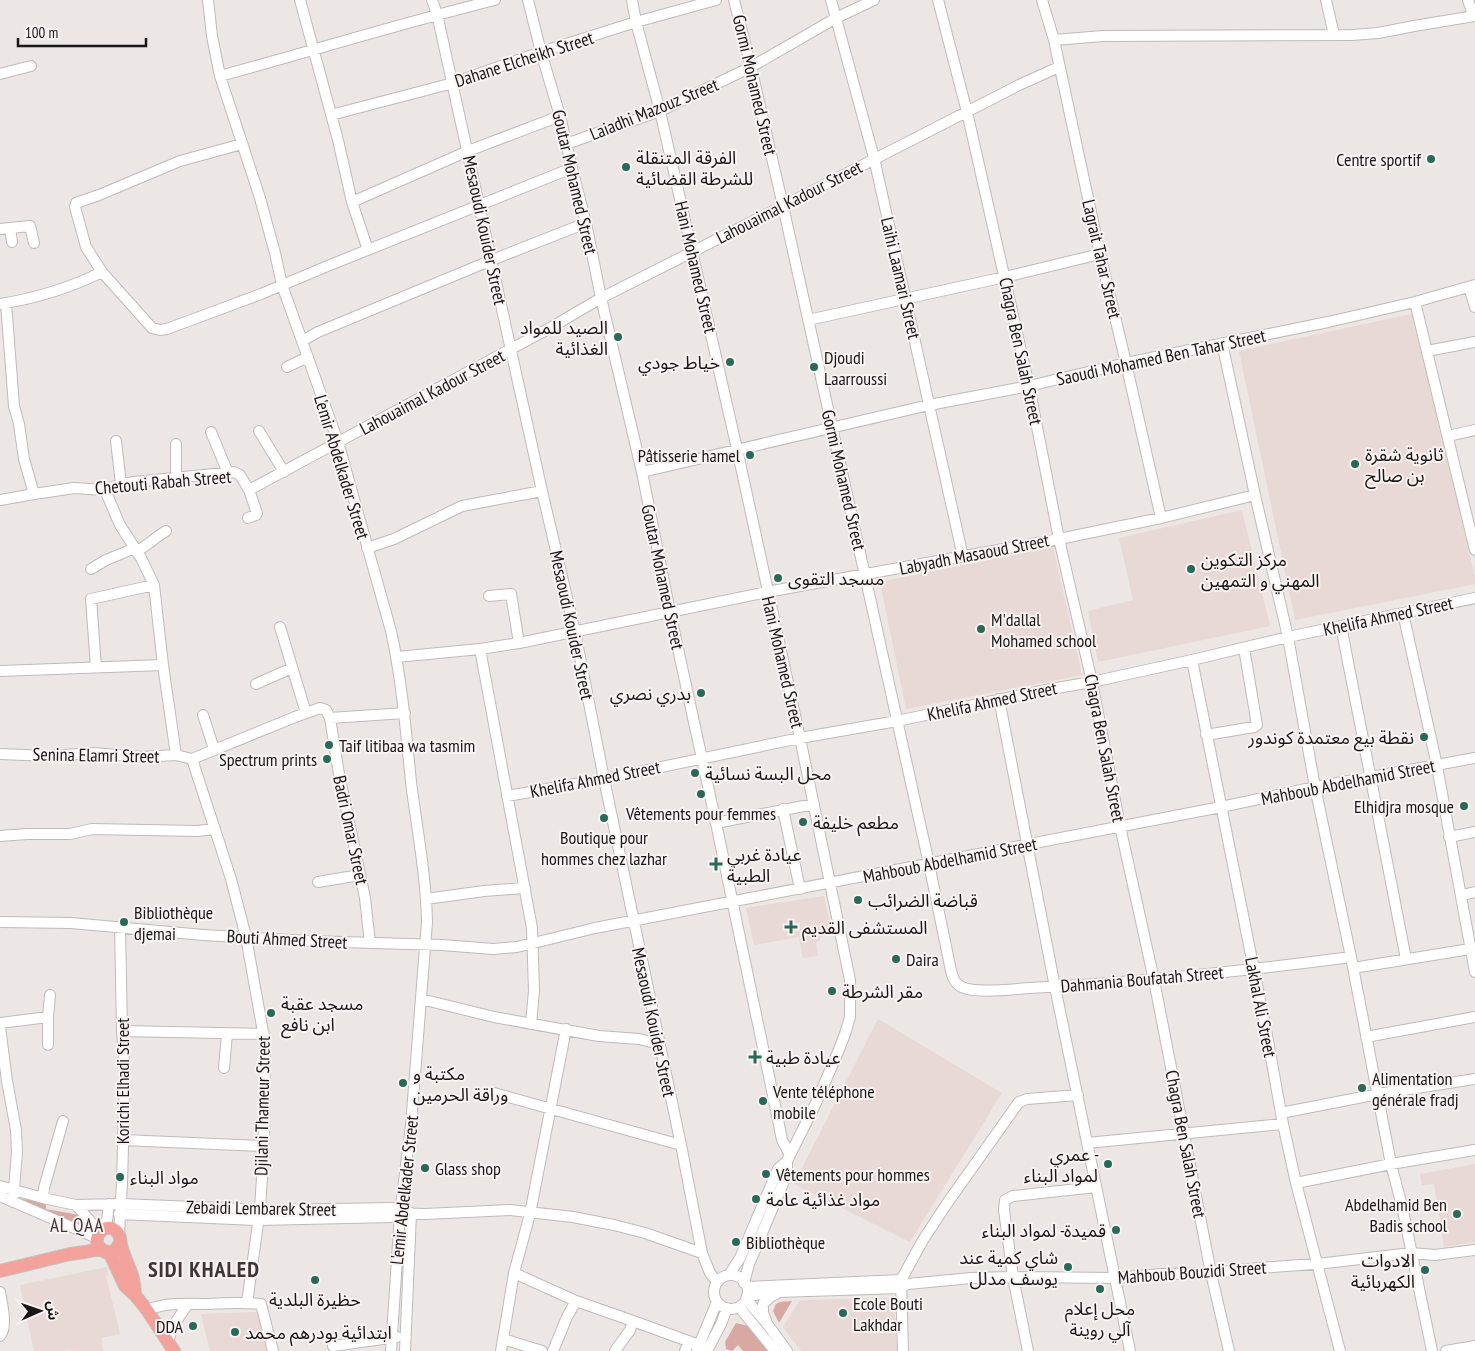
<svg xmlns="http://www.w3.org/2000/svg" width="1475" height="1351" viewBox="0 0 1475 1351" font-family="'PT Sans Narrow','Noto Sans Arabic',sans-serif">
  <style>
    .built { fill: #e8d8d6 }
    .green { fill: #d8a8a2 }
    .lines { fill: none; stroke-linecap: round; stroke-linejoin: round }
    .minor-casing { stroke: #c0bab9; stroke-width: 12 }
    .major-casing { stroke: #c3c3c2; stroke-width: 14 }
    .minor { stroke: #fff; stroke-width: 10 }
    .major { stroke: #f3a29b; stroke-width: 12 }
    .poi-dot { fill: #286959; stroke: #faf3f2; stroke-width: 2 }
    .labels { text-anchor: middle; dominant-baseline: central; stroke-width: 4; stroke-linejoin: round; paint-order: stroke }
    .street-label { font-size: 18px; fill: #191716; stroke: #faf3f2 }
    .poi-label { font-size: 18px; fill: #191716; stroke: #faf3f2; text-anchor: start }
    .neighbourhood-label { font-size: 19px; letter-spacing: 1px; fill: #3c3736; stroke: #faf3f2 }
    .district-label { font-size: 22px; font-weight: bold; letter-spacing: 1px; fill: #3c3736; stroke: #faf3f2 }
  </style>
  <rect width="100%" height="100%" fill="#ece6e5"/>
  <path class="built" d="M1412,314L1475,577V584L1295,620L1239,351Z
    M1242,510L1270,626L1098,662L1088,611L1133,600L1119,538Z
    M1053,547L1082,675L906,709L880,582Z
    M824,896L832,934L820,937V941L816,942L818,956L803,958L799,937L754,945L746,908Z
    M878,1019L1002,1093L910,1242L794,1184Z
    M1475,1164V1242L1444,1247L1434,1184L1422,1185L1420,1174Z
    M107,1267L108,1275L106,1276L120,1334L101,1338L103,1351H67L84,1347L62,1351H34L20,1285Z
    M894,1298L897,1351H801L783,1327L800,1300Z
    M259,1312L268,1351H210L201,1314Z"/>
  <path class="green" d="M22,1199L44,1202L46,1205V1209L85,1216L86,1220L83,1227L79,1229L46,1209L44,1211L22,1200Z
    M792,1301L779,1323L773,1311L776,1304L780,1302Z
    M736,1323L748,1326L770,1351H743L738,1345L732,1351L726,1349L725,1342Z"/>
  <g class="lines">
    <defs>
      <path id="minor" d="M208,0L212,36L220,76L260,198L275,253L282,285L338,442L391,631C402,681 406,732 411,782C417,829 426,875 427,922L411,1125L400,1213L391,1351
        M300,0L338,140L352,202L368,250
        M432,0L437,14L542,491L575,632L604,779L681,1145L702,1253L710,1273L717,1282
        M528,0L541,52L560,116L572,168L586,223L601,298L642,472L670,612L716,823L776,1110L782,1140L790,1155
        M632,0L636,22L660,111L737,449L800,738L850,980V1017L845,1034L838,1052L815,1105L787,1161V1174L749,1264L744,1283
        M734,0L751,67L783,206L929,864L949,961C951,970 952,983 962,987C975,994 1014,989 1030,988C1137,983 1244,971 1351,957
        M831,0L874,158L963,557
        M938,0L967,112L1029,386L1059,539L1092,682L1120,826L1154,980L1211,1273L1229,1351
        M1042,0L1054,40L1100,254L1126,363L1161,518
        M1326,0L1334,35
        M1468,0L1471,9L1475,14
        M1054,40L1103,36L1352,35L1378,33L1414,26L1475,16
        M0,74L31,66
        M220,76C312,51 402,23 495,0
        M331,115L453,83L541,52L636,22L716,0
        M242,144L180,161L99,195L76,203L75,207L86,247L102,272L152,328L160,330L167,329L261,294L330,265L572,168
        M566,144L660,111L751,67L836,18L874,0
        M352,202L468,151L560,116
        M10,228L30,226L34,243
        M0,229L10,228L12,242
        M1469,287L1475,307
        M1415,302L1475,550
        M6,303L14,406L19,424L24,459L34,494
        M1,304C36,298 70,288 102,272
        M808,320L1005,277L1100,254
        M302,341L318,332L492,260L586,223
        M1222,343L1255,495L1288,637L1315,787L1351,957L1391,1164L1402,1206L1432,1351
        M1427,351L1475,342
        M287,367L308,357
        M259,431L284,472
        M211,432L228,473
        M1448,436L1475,430
        M116,441L121,484
        M176,444V477
        M642,472L929,405L1029,386L1126,363L1328,322L1415,302L1475,285
        M105,490L120,525L141,558L154,585L163,665L176,755
        M0,500L34,494L74,488L105,490L121,484L134,482L234,472L240,475L249,490L550,328L601,298L783,206L1019,85L1059,67
        M248,518L256,515L257,513L249,490
        M367,548L394,539L462,506L542,491
        M137,551C148,545 156,537 166,531
        M91,569L106,560L135,548
        M489,596L511,594L519,643
        M1403,613L1436,761L1475,972
        M1341,626L1406,959
        M280,627L306,713
        M480,649L532,928L534,991L531,1024
        M397,657L480,649L519,643L767,592L1059,539L1161,518L1255,495
        M1192,660L1266,1030L1283,1124L1296,1183L1340,1351
        M96,667L91,599L154,585
        M0,671L163,665
        M256,684L292,668
        M999,699L1055,987L1130,1351
        M203,715L214,749
        M330,718L339,774L365,898L370,943
        M1206,735L1254,727L1257,725L1244,648
        M0,754L49,756L93,753L142,757L176,755L192,759
        M192,759L231,879L246,937L265,1043L264,1146L260,1209L247,1303
        M192,759L295,717L320,708L326,710L330,718L405,713
        M507,796L604,779L800,738L897,721L1045,690L1092,682L1192,660L1288,637L1475,598
        M783,809L800,889
        M716,823L814,804
        M0,836L27,834H70L92,829L197,831L215,829
        M1449,837L1475,832
        M318,882L360,875
        M1462,895L1475,892
        M426,899L484,891L525,888
        M0,922L71,923L203,935L309,941L442,945L493,949L517,947L595,928L1221,807L1315,787L1475,758
        M1353,968L1470,949
        M421,999L494,1017L599,1036L639,1039L659,1044
        M0,1023L48,1017
        M0,1027L7,1081L16,1130L17,1152L13,1202
        M122,1031L264,1034
        M1366,1037L1475,1017
        M48,1045V1017L50,995
        M224,1068L227,1034
        M494,1093L681,1145
        M1281,1113L1378,1094L1475,1079
        M123,1140L264,1146
        M1087,1143L1283,1124
        M1296,1183L1391,1164L1475,1150
        M0,1186L43,1198L76,1205L121,1204L270,1210L394,1208L400,1213
        M0,1196L97,1238
        M43,1198L44,1188L63,1121
        M76,1205L100,1232
        M119,1214L258,1220L393,1217L400,1213L425,1214L510,1210L573,1217L614,1225L645,1233L702,1253
        M106,1229L109,1204
        M119,1234L122,1183L125,1073L122,1031L120,927
        M514,1273L576,1301L633,1321
        M729,1275L740,1258L778,1169L787,1161
        M714 1292a17 17 0 1 1 34 0a17 17 0 1 1-34 0Z
        M747,1287L901,1280L905,1282
        M0,1292C2,1304 8,1327 0,1336
        M747,1296L778,1292L900,1288L908,1284L971,1278L1013,1277L1115,1278L1162,1274L1211,1273L1260,1268L1326,1263L1411,1253L1435,1255L1475,1250
        M746,1299L768,1325L787,1351
        M739,1307L775,1351
        M147,1310C167,1302 188,1304 209,1304C226,1303 244,1302 261,1304L273,1351
        M766,1320L763,1313V1304L770,1297L776,1294
        M503,1339L542,1351
        M168,1343C171,1327 179,1317 188,1304
        M333,1346L397,1337
        M697,1350L717,1302
        M405,1351L411,1213
        M501,1351L514,1273L530,1214L566,1029
        M553,1351L567,1317L576,1301
        M615,1351L630,1330L633,1321L699,1345
        M685,1351L689,1342
        M707,1351L721,1324L727,1308
        M903,1351L901,1280L923,1240L948,1202L1019,1102L1027,1099L1078,1095
        M1028,1351L1013,1277L1004,1210L1005,1200L1013,1196L1096,1187
        M1446,1351L1475,1346"/>
      <path id="major" d="M120,1243L115,1251L105,1252L98,1246C93,1232 109,1221 118,1233C121,1237 120,1241 121,1245C126,1264 135,1274 135,1295
        M109,1252L125,1286L135,1295L147,1310L174,1351
        M0,1271L70,1254L85,1252L100,1249"/>
    </defs>
    <use href="#minor" class="minor-casing"/>
    <use href="#major" class="major-casing"/>
    <use href="#minor" class="minor"/>
    <use href="#major" class="major"/>
  </g>
  <g class="poi-dot">
    <circle cx="1431" cy="159" r="5"/>
    <circle cx="626" cy="167" r="5"/>
    <circle cx="618" cy="337" r="5"/>
    <circle cx="730" cy="362" r="5"/>
    <circle cx="814" cy="367" r="5"/>
    <circle cx="750" cy="455" r="5"/>
    <circle cx="1355" cy="464" r="5"/>
    <circle cx="1191" cy="569" r="5"/>
    <circle cx="778" cy="578" r="5"/>
    <circle cx="981" cy="629" r="5"/>
    <circle cx="701" cy="693" r="5"/>
    <circle cx="1424" cy="737" r="5"/>
    <circle cx="329" cy="745" r="5"/>
    <circle cx="327" cy="759" r="5"/>
    <circle cx="695" cy="773" r="5"/>
    <circle cx="701" cy="794" r="5"/>
    <circle cx="1464" cy="806" r="5"/>
    <circle cx="604" cy="818" r="5"/>
    <circle cx="803" cy="822" r="5"/>
    <path d="M713.5 856.5h5v5h5v5h-5v5h-5v-5h-5v-5h5z"/>
    <circle cx="858" cy="900" r="5"/>
    <circle cx="124" cy="922" r="5"/>
    <path d="M788.5 919.5h5v5h5v5h-5v5h-5v-5h-5v-5h5z"/>
    <circle cx="896" cy="959" r="5"/>
    <circle cx="832" cy="991" r="5"/>
    <circle cx="271" cy="1013" r="5"/>
    <path d="M752.5 1049.5h5v5h5v5h-5v5h-5v-5h-5v-5h5z"/>
    <circle cx="403" cy="1083" r="5"/>
    <circle cx="1362" cy="1088" r="5"/>
    <circle cx="763" cy="1101" r="5"/>
    <circle cx="1108" cy="1164" r="5"/>
    <circle cx="425" cy="1168" r="5"/>
    <circle cx="766" cy="1174" r="5"/>
    <circle cx="120" cy="1177" r="5"/>
    <circle cx="756" cy="1199" r="5"/>
    <circle cx="1457" cy="1214" r="5"/>
    <circle cx="1116" cy="1230" r="5"/>
    <circle cx="736" cy="1242" r="5"/>
    <circle cx="1068" cy="1267" r="5"/>
    <circle cx="1425" cy="1270" r="5"/>
    <circle cx="315" cy="1280" r="5"/>
    <circle cx="1100" cy="1289" r="5"/>
    <circle cx="843" cy="1313" r="5"/>
    <circle cx="193" cy="1326" r="5"/>
    <circle cx="235" cy="1332" r="5"/>
  </g>
  <g class="labels">
    <g class="street-label">
      <text transform="translate(524 59) rotate(-18)">Dahane Elcheikh Street</text>
      <text transform="translate(755 85) rotate(77)">Gormi Mohamed Street</text>
      <text transform="translate(654 109) rotate(-22)">Laiadhi Mazouz Street</text>
      <text transform="translate(575 182) rotate(77)">Goutar Mohamed Street</text>
      <text transform="translate(789 202) rotate(-27)">Lahouaimal Kadour Street</text>
      <text transform="translate(485 230) rotate(78)">Mesaoudi Kouider Street</text>
      <text transform="translate(1102 259) rotate(77)">Lagrait Tahar Street</text>
      <text transform="translate(696 267) rotate(77)">Hani Mohamed Street</text>
      <text transform="translate(901 278) rotate(77)">Laihi Laamari Street</text>
      <text transform="translate(1021 351) rotate(78)">Chagra Ben Salah Street</text>
      <text transform="translate(1161 357) rotate(-12)">Saoudi Mohamed Ben Tahar Street</text>
      <text transform="translate(432 392) rotate(-28)">Lahouaimal Kadour Street</text>
      <text transform="translate(342 467) rotate(73)">L'emir Abdelkader Street</text>
      <text transform="translate(844 480) rotate(77)">Gormi Mohamed Street</text>
      <text transform="translate(163 482) rotate(-5)">Chetouti Rabah Street</text>
      <text transform="translate(974 554) rotate(-11)">Labyadh Masaoud Street</text>
      <text transform="translate(663 577) rotate(78)">Goutar Mohamed Street</text>
      <text transform="translate(1388 616) rotate(-12)">Khelifa Ahmed Street</text>
      <text transform="translate(572 625) rotate(78)">Mesaoudi Kouider Street</text>
      <text transform="translate(783 662) rotate(77)">Hani Mohamed Street</text>
      <text transform="translate(992 701) rotate(-12)">Khelifa Ahmed Street</text>
      <text transform="translate(1105 748) rotate(79)">Chagra Ben Salah Street</text>
      <text transform="translate(96 755) rotate(1)">Senina Elamri Street</text>
      <text transform="translate(595 779) rotate(-11)">Khelifa Ahmed Street</text>
      <text transform="translate(1348 782) rotate(-11)">Mahboub Abdelhamid Street</text>
      <text transform="translate(351 830) rotate(78)">Badri Omar Street</text>
      <text transform="translate(950 860) rotate(-11)">Mahboub Abdelhamid Street</text>
      <text transform="translate(287 939) rotate(3)">Bouti Ahmed Street</text>
      <text transform="translate(1142 979) rotate(-5)">Dahmania Boufatah Street</text>
      <text transform="translate(1261 1007) rotate(79)">Lakhal Ali Street</text>
      <text transform="translate(654 1022) rotate(78)">Mesaoudi Kouider Street</text>
      <text transform="translate(122 1081) rotate(-90)">Korichi Elhadi Street</text>
      <text transform="translate(262 1106) rotate(-89)">Djilani Thameur Street</text>
      <text transform="translate(1186 1144) rotate(79)">Chagra Ben Salah Street</text>
      <text transform="translate(404 1190) rotate(-84)">L'emir Abdelkader Street</text>
      <text transform="translate(261 1208) rotate(1)">Zebaidi Lembarek Street</text>
      <text transform="translate(1192 1272) rotate(-4)">Mahboub Bouzidi Street</text>
    </g>
    <g class="poi-label">
      <text x="636" y="157">الفرقة المتنقلة<tspan x="636" dy="21">للشرطة القضائية</tspan></text>
      <text x="1421" y="159" text-anchor="end">Centre sportif</text>
      <text x="608" y="327" text-anchor="end">الصيد للمواد<tspan x="608" dy="21">الغذائية</tspan></text>
      <text x="824" y="357">Djoudi<tspan x="824" dy="21">Laarroussi</tspan></text>
      <text x="720" y="362" text-anchor="end">خياط جودي</text>
      <text x="1365" y="454">ثانوية شقرة<tspan x="1365" dy="21">بن صالح</tspan></text>
      <text x="740" y="455" text-anchor="end">Pâtisserie hamel</text>
      <text x="1201" y="559">مركز التكوين<tspan x="1201" dy="21">المهني و التمهين</tspan></text>
      <text x="788" y="578">مسجد التقوى</text>
      <text x="991" y="619">M'dallal<tspan x="991" dy="21">Mohamed school</tspan></text>
      <text x="691" y="693" text-anchor="end">بدري نصري</text>
      <text x="1414" y="737" text-anchor="end">نقطة بيع معتمدة كوندور</text>
      <text x="339" y="745">Taif litibaa wa tasmim</text>
      <text x="317" y="759" text-anchor="end">Spectrum prints</text>
      <text x="705" y="773">محل البسة نسائية</text>
      <text x="1454" y="806" text-anchor="end">Elhidjra mosque</text>
      <text x="701" y="813" text-anchor="middle">Vêtements pour femmes</text>
      <text x="813" y="822">مطعم خليفة</text>
      <text x="604" y="837" text-anchor="middle">Boutique pour<tspan x="604" dy="21">hommes chez lazhar</tspan></text>
      <text x="727" y="854">عيادة غربي<tspan x="727" dy="21">الطبية</tspan></text>
      <text x="868" y="900">قباضة الضرائب</text>
      <text x="134" y="912">Bibliothèque<tspan x="134" dy="21">djemai</tspan></text>
      <text x="802" y="927">المستشفى القديم</text>
      <text x="906" y="959">Daira</text>
      <text x="842" y="991">مقر الشرطة</text>
      <text x="281" y="1003">مسجد عقبة<tspan x="281" dy="21">ابن نافع</tspan></text>
      <text x="766" y="1057">عيادة طبية</text>
      <text x="413" y="1073">مكتبة و<tspan x="413" dy="21">وراقة الحرمين</tspan></text>
      <text x="1372" y="1078">Alimentation<tspan x="1372" dy="21">générale fradj</tspan></text>
      <text x="773" y="1091">Vente téléphone<tspan x="773" dy="21">mobile</tspan></text>
      <text x="1098" y="1154" text-anchor="end">عمري -<tspan x="1098" dy="21">لمواد البناء</tspan></text>
      <text x="435" y="1168">Glass shop</text>
      <text x="776" y="1174">Vêtements pour hommes</text>
      <text x="130" y="1177">مواد البناء</text>
      <text x="766" y="1199">مواد غذائية عامة</text>
      <text x="1447" y="1204" text-anchor="end">Abdelhamid Ben<tspan x="1447" dy="21">Badis school</tspan></text>
      <text x="1106" y="1230" text-anchor="end">قميدة- لمواد البناء</text>
      <text x="746" y="1242">Bibliothèque</text>
      <text x="1058" y="1257" text-anchor="end">شاي كمية عند<tspan x="1058" dy="21">يوسف مدلل</tspan></text>
      <text x="1415" y="1260" text-anchor="end">الادوات<tspan x="1415" dy="21">الكهربائية</tspan></text>
      <text x="315" y="1299" text-anchor="middle">حظيرة البلدية</text>
      <text x="853" y="1303">Ecole Bouti<tspan x="853" dy="21">Lakhdar</tspan></text>
      <text x="1100" y="1308" text-anchor="middle">محل إعلام<tspan x="1100" dy="21">آلي روينة</tspan></text>
      <text x="183" y="1326" text-anchor="end">DDA</text>
      <text x="245" y="1332">ابتدائية بودرهم محمد</text>
    </g>
    <g class="neighbourhood-label">
      <text x="77" y="1225">AL QAA</text>
    </g>
    <g class="district-label">
      <text x="204" y="1269">SIDI KHALED</text>
    </g>
  </g>
  <g transform="translate(40 1311) rotate(88)" stroke="#faf3f2" stroke-width="4" paint-order="stroke">
  <path d="M0-4L9 19L0 12L-9 19Z" fill="#191716"/>
  <text y="-8" font-size="14" font-weight="bold" text-anchor="middle" fill="#191716">ش</text>
  </g>
  <path d="M18 38v8h128v-8" fill="none" stroke="#191716" stroke-width="2.5"/>
  <text x="25" y="38" font-size="15" fill="#191716" stroke="#faf3f2" stroke-width="4" paint-order="stroke">100 m</text>
</svg>
